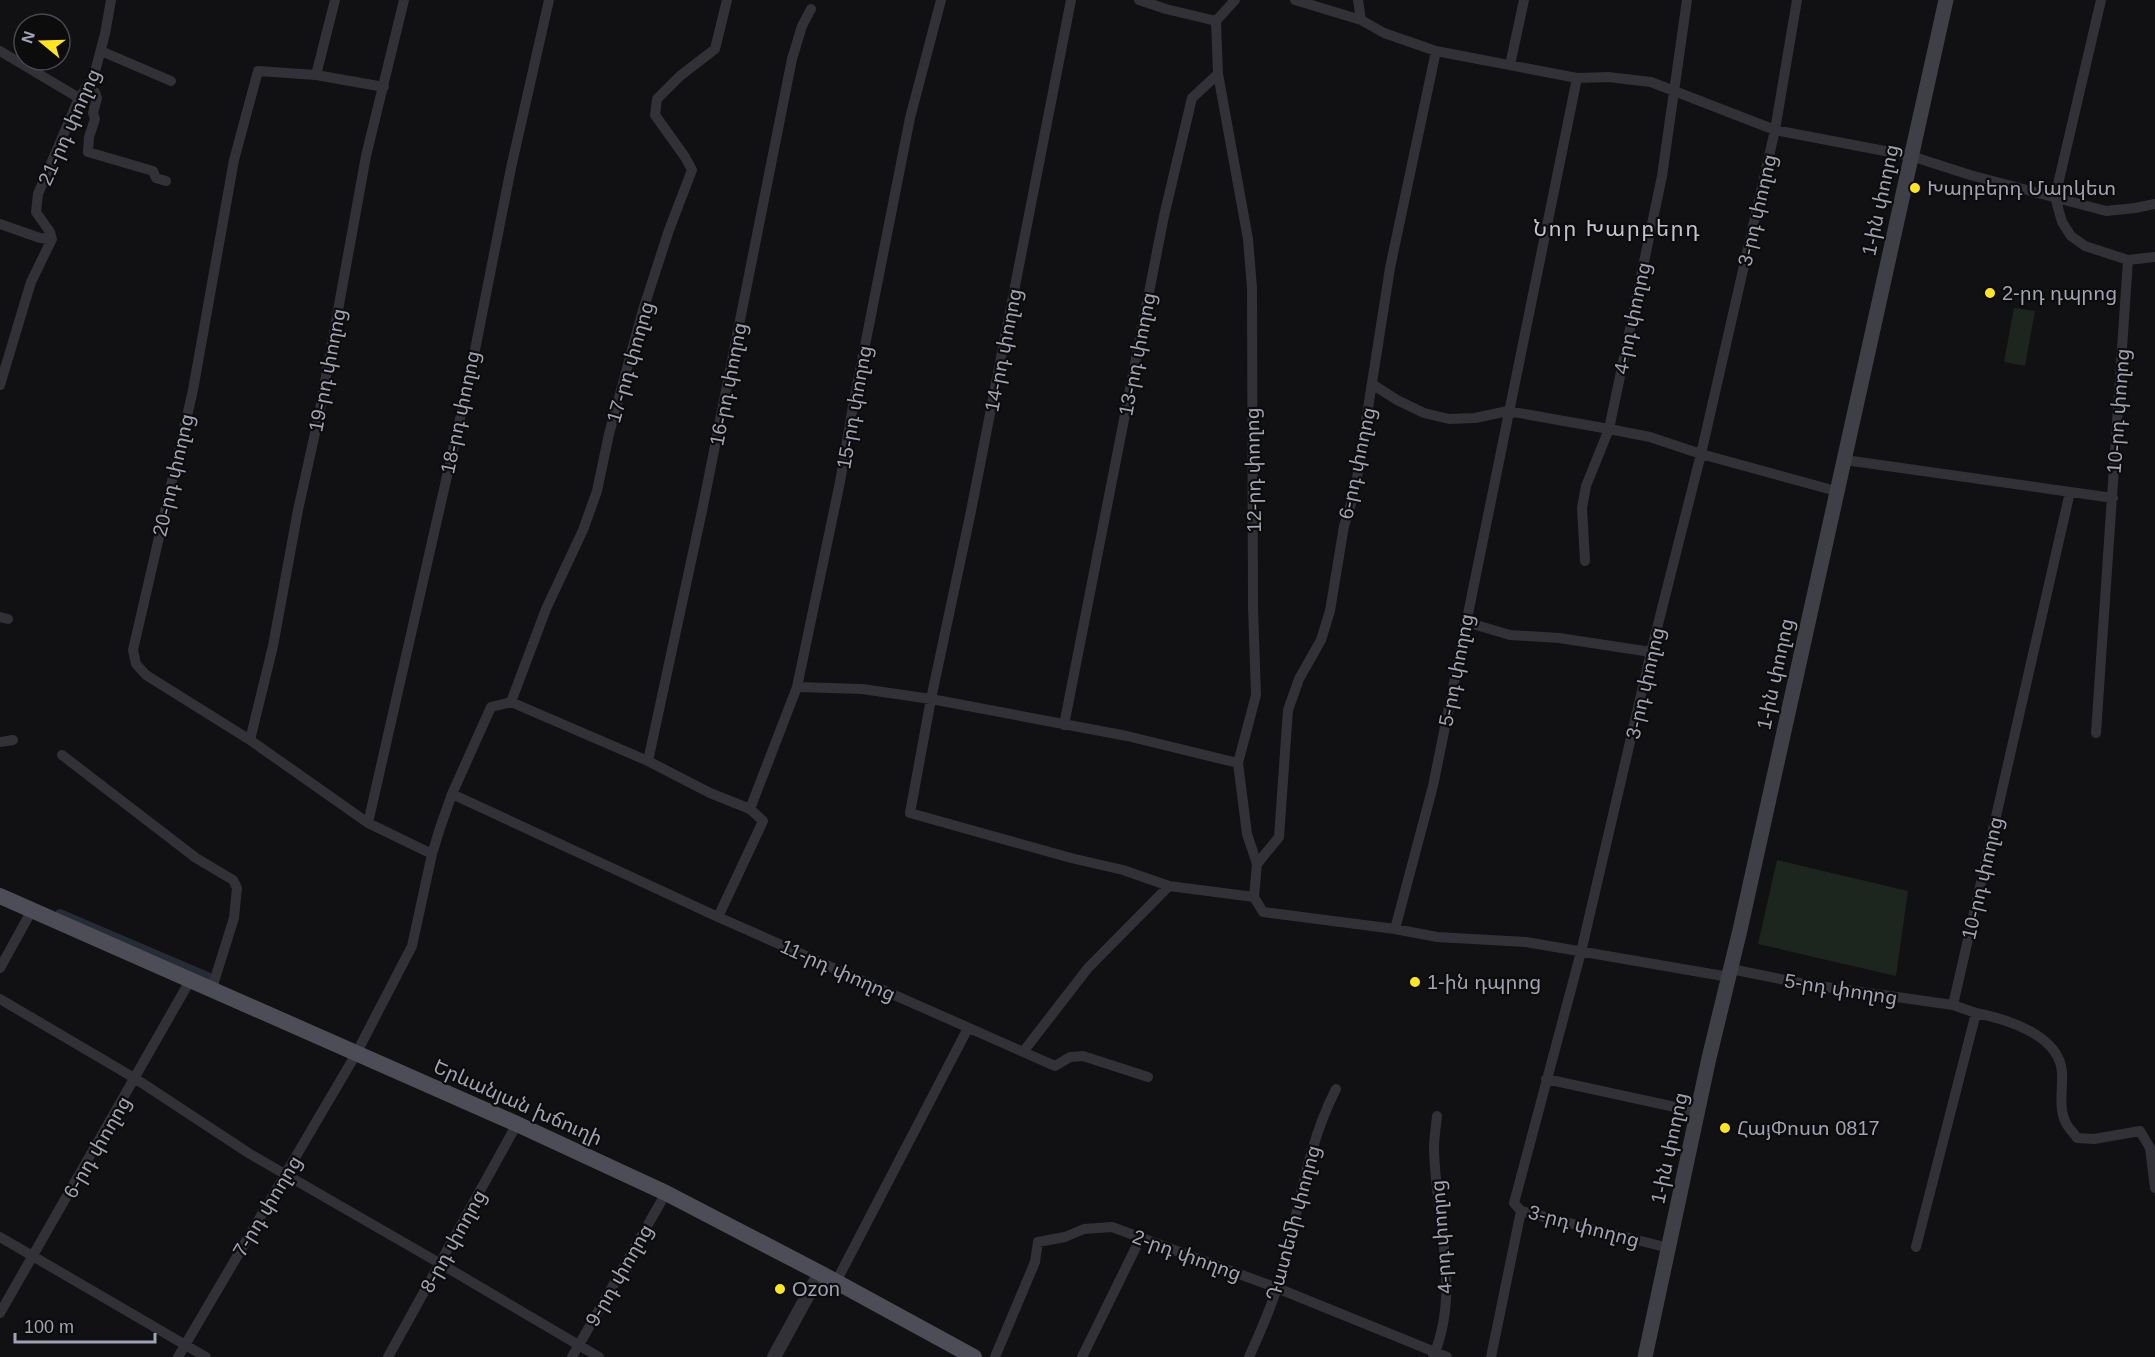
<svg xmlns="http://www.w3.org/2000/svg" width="2155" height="1357" viewBox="0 0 2155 1357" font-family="Helvetica,'Noto Sans Armenian',sans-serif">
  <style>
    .green { fill: #1d251f }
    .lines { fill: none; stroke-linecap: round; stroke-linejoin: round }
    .canal { stroke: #262c36; stroke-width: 10 }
    .minor { stroke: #323137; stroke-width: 10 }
    .tertiary { stroke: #323137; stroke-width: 14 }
    .secondary { stroke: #3f3f47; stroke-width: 15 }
    .primary { stroke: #4d4d57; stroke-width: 16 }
    .poi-dot { fill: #ffe61c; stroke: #0c0c0d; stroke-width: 2 }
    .labels { text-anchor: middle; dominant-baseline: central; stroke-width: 4.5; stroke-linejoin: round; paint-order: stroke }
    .street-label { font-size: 20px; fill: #a1a2b4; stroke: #0c0c0d }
    .poi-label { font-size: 20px; fill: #a1a2b4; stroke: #0c0c0d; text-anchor: start }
    .quarter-label { font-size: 22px; letter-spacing: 1.5px; fill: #c2c2d0; stroke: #0c0c0d }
  </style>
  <rect width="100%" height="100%" fill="#111012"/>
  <path class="green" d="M2014,308L2035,311L2025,366L2004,362Z
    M1777,860L1908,891L1896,976L1758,944Z"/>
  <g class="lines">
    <path class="canal" d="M60,914L210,978"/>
    <path class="minor" d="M335,0L316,75L258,71L234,160L193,390L133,650L136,664L146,675L250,740L368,823L432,854
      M1071,0L971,511L931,699L910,813L1071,858L1123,870L1169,886L1254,897
      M1139,0L1166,9L1216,21
      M1235,0L1216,21L1218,74L1248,239L1252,288L1253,607L1256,695L1238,763L1247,834L1257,864L1254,897L1263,912L1395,929
      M1295,0L1361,20L1384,33L1436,51L1577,78L1608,77L1651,82L1775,130L1911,156L1970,175L2106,211L2135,208L2155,204
      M1358,0L1361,20
      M2101,0L2055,197L2062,222L2071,236L2085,246L2128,260L2155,257
      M0,51L79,98
      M101,51L171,81
      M1510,65L1524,0
      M316,75L384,87
      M1577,78L1433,786L1395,929L1437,937L1526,942L1729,977
      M86,87L95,92L97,98L93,113L95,119L89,137L88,152L153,171L156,178L166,181
      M0,224L40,238L52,239
      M1372,384L1397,400L1424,413L1449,419L1475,418L1508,411L1609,429L1650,437L1701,454L1836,491
      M0,385L31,282L52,239L50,232L36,212L38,194L79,98L93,79L105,34L111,0
      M1845,460L2113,498
      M1585,561L1582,508L1586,486L1609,429L1662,176L1687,0
      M0,617L8,619
      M1466,622L1510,635L1559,638L1651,652
      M797,687L862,689L931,699L1127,736L1238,763
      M511,702L546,609L583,530L597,491L609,434L643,310L669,230L692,170L685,157L655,115L657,99L680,76L715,49L727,0
      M511,702L648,761L710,793L750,809L763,821L718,917
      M1064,725L1164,216L1192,98L1218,74
      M2096,733L2128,260
      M250,740L273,646L298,510L319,415L366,156L404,0
      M0,742L13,740
      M62,755L196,858L233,880L237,888L234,918L212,988
      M648,761L703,506L792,59L802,26L811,9
      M452,794L718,917L1055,1066L1070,1057L1083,1056L1148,1077
      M750,809L797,687L840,482L853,406L910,118L941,0
      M368,823L470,375L511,168L549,0
      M1257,864L1279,837L1288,710L1299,679L1321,640L1330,611L1344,526L1355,491L1390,268L1436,51
      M0,968L32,910
      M1731,969L1805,984L1953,1005L1976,1013L1916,1247
      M0,999L136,1079L250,1154L441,1264L599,1357
      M1953,1005L2070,492
      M1976,1013C2007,1019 2059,1035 2062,1072C2063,1088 2058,1108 2066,1123C2068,1128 2074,1133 2077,1138L2094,1139L2140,1131L2150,1148L2155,1188
      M1023,1052L1088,968L1169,886
      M1546,1079L1698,1112
      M0,1237L206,1357
      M1669,1248L1521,1211L1514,1203L1581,952L1651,652L1701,454L1775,130L1797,0
      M836,1282L968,1028
      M0,1313L191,979
      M178,1357L356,1054L412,946L432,854L440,828L452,794L491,707L511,702
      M388,1357L517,1124
      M572,1357L666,1193
      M995,1357L1035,1262L1038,1242L1065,1237L1084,1229L1112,1227L1277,1288L1447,1357
      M1082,1357L1140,1239
      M1249,1357C1259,1335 1269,1312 1277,1288C1298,1222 1304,1151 1336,1089
      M1433,1357C1462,1290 1435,1217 1434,1148C1434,1138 1436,1126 1437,1116
      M1491,1357L1521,1211"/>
    <path class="tertiary" d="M774,1357L820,1273"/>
    <path class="secondary" d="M1645,1357L1709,1058L1740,930L1946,0"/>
    <path class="primary" d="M0,896L517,1124L666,1193L820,1273L974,1357"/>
  </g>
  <g class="poi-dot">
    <circle cx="1915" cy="188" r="6"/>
    <circle cx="1990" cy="293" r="6"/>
    <circle cx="1415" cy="982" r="6"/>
    <circle cx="1725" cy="1128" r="6"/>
    <circle cx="780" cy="1289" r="6"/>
  </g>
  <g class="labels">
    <g class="street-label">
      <text transform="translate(69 127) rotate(-66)">21-րդ փողոց</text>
      <text transform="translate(1880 200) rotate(-78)">1-ին փողոց</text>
      <text transform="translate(1757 210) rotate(-77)">3-րդ փողոց</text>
      <text transform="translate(1632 318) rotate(-78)">4-րդ փողոց</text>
      <text transform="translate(1003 350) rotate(-79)">14-րդ փողոց</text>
      <text transform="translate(1137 354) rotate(-79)">13-րդ փողոց</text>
      <text transform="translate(630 362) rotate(-74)">17-րդ փողոց</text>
      <text transform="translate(327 370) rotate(-79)">19-րդ փողոց</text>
      <text transform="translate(728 384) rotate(-79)">16-րդ փողոց</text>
      <text transform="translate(854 407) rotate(-80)">15-րդ փողոց</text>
      <text transform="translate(2118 411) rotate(-86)">10-րդ փողոց</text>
      <text transform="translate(460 412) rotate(-78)">18-րդ փողոց</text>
      <text transform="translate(1357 463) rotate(-78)">6-րդ փողոց</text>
      <text transform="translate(1253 470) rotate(-91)">12-րդ փողոց</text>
      <text transform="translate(173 475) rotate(-77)">20-րդ փողոց</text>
      <text transform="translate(1456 670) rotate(-79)">5-րդ փողոց</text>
      <text transform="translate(1775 674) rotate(-78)">1-ին փողոց</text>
      <text transform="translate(1645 683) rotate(-77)">3-րդ փողոց</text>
      <text transform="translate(1982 878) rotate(-77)">10-րդ փողոց</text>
      <text transform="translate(838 970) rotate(24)">11-րդ փողոց</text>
      <text transform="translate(1841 989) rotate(9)">5-րդ փողոց</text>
      <text transform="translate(518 1102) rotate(24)">Երևանյան խճուղի</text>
      <text transform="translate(97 1147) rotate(-60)">6-րդ փողոց</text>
      <text transform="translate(1669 1148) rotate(-78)">1-ին փողոց</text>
      <text transform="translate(267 1206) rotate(-59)">7-րդ փողոց</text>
      <text transform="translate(1293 1223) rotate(-75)">Դատեմի փողոց</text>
      <text transform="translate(1584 1226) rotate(15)">3-րդ փողոց</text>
      <text transform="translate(1441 1237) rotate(-94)">4-րդ փողոց</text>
      <text transform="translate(453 1241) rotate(-61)">8-րդ փողոց</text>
      <text transform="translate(1187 1255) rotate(20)">2-րդ փողոց</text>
      <text transform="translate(619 1275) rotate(-60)">9-րդ փողոց</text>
    </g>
    <g class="poi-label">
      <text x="1927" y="188">Խարբերդ Մարկետ</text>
      <text x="2002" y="293">2-րդ դպրոց</text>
      <text x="1427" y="982">1-ին դպրոց</text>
      <text x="1737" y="1128">ՀայՓոստ 0817</text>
      <text x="792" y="1289">Ozon</text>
    </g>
    <g class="quarter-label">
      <text x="1617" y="228">Նոր Խարբերդ</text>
    </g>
  </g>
  <g transform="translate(42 42) rotate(289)"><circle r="28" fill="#0c0c0d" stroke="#484850" stroke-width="1.5"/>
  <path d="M0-4.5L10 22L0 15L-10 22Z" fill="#ffe61c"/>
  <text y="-9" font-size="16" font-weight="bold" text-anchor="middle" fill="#a1a2b4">N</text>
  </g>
  <path d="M15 1333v9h140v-9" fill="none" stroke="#a1a2b4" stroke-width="3"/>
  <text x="24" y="1333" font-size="18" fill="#a1a2b4" stroke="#0c0c0d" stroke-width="4.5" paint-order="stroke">100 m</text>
</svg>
